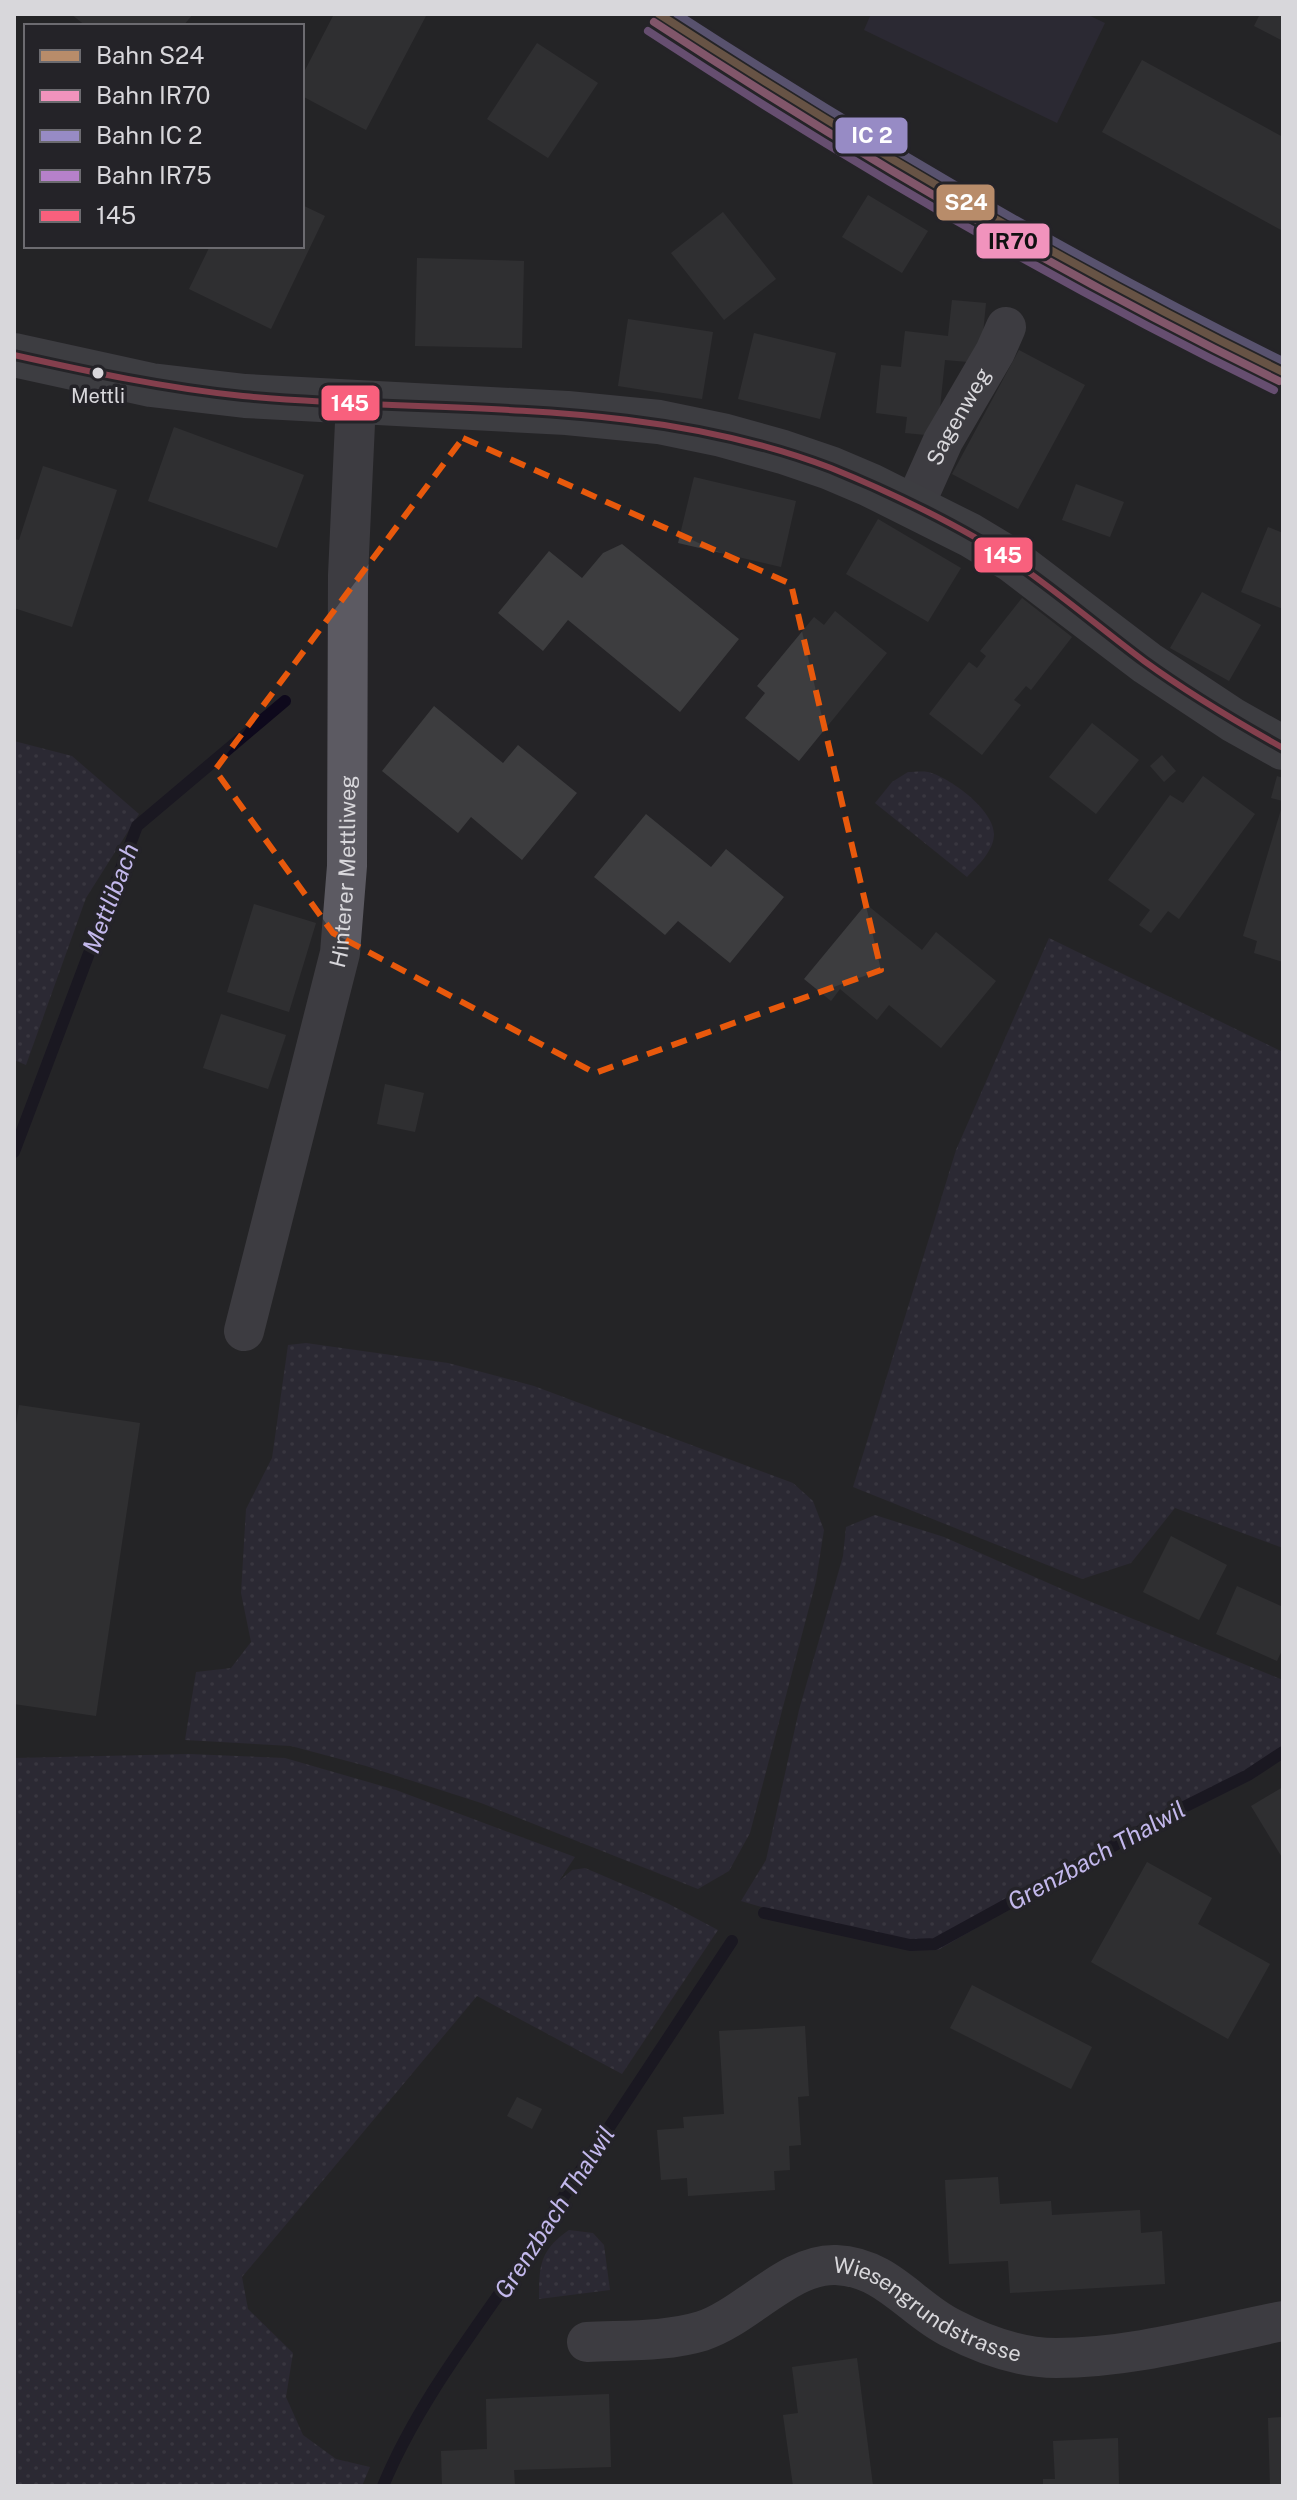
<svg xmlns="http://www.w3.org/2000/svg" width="1297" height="2500" viewBox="0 0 1297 2500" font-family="'Public Sans',sans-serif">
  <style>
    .green { fill: url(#green-dots) }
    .pitch { fill: #342f43 }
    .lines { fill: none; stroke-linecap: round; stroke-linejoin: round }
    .stream { stroke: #0e091c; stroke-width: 12 }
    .building { fill: #3d3d3f }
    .minor { stroke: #5c5a62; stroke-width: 40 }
    .major { stroke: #5c5b63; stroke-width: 44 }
    .bus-1-casing { stroke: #242328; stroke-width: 12 }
    .bus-1 { stroke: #f8607d; stroke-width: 6 }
    .rail-1-casing { stroke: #242328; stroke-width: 14 }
    .rail-2-casing { stroke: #242328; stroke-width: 14 }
    .rail-3-casing { stroke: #242328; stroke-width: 14 }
    .rail-4-casing { stroke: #242328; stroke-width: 14 }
    .rail-1 { stroke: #b88c6a; stroke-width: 8 }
    .rail-2 { stroke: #f193bd; stroke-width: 8 }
    .rail-3 { stroke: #978bc5; stroke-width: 8 }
    .rail-4 { stroke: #b681ca; stroke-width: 8 }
    .marked { fill: none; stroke: #e8590c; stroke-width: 6; stroke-dasharray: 16 10; stroke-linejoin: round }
    .bus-dot { fill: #d8d7db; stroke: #242328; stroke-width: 3 }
    .labels { text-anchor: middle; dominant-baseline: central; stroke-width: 7; stroke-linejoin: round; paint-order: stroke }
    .bus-label { font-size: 20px; fill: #d8d7db; stroke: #242328 }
    .street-label { font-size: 22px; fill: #d8d7db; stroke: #242328 }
    .water-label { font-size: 24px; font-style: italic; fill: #c3b8ec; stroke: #242328 }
    .line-badge { stroke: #242328; stroke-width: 3 }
    .badge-label { font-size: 22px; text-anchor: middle; font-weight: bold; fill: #fff }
    .pale-badge-label { font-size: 22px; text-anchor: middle; font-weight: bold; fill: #111 }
  </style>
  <defs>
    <pattern id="green-dots" width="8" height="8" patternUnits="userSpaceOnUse" patternTransform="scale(2)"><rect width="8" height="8" fill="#342f43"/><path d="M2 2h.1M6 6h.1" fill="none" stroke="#514c5e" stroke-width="1.8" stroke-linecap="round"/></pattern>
  </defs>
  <rect width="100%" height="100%" fill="#252427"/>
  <path class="green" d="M14,741L72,756L139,814L86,898L26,1065L14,1060Z
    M908,772C914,772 922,771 928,772C949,777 995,810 994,835C993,852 978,865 967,877L875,803L892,782Z
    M1049,938L1283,1052V1548L1175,1508L1131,1563L1082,1579L853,1487L956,1150Z
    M306,1343L448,1363L534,1386L793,1483L813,1501L824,1530L816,1581L750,1833L729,1871L698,1889L481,1803L366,1766L291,1746L185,1740L196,1672L231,1668L251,1642L241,1593L246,1509L272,1458L288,1345Z
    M875,1515L944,1537L1089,1601L1283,1680V1751L938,1950H909L741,1901L766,1860L799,1710L843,1556L846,1527Z
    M189,1754L285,1758L396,1790L575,1857L559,1881L572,1870L585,1868L667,1903L718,1930L622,2074L477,1996L242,2277L248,2309L293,2353L286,2397L303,2435L336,2459L370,2467L362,2486H14V1758Z
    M569,2230L593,2233L604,2245L610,2290L539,2299C539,2265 540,2250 569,2230Z"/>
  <path class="pitch" d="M871,14H1086L1105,23L1057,123L864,30Z"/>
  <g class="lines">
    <path class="stream" d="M14,1152L137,826L285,701
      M764,1913L910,1945L935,1944L1184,1807L1248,1775L1283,1752
      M383,2486C413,2414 459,2351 504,2287C522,2262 543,2240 554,2211L732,1941"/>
  </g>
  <path class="building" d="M71,14H193L183,26H86Z
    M334,14H427L366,130L302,96V76Z
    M1260,14H1283V41L1254,26Z
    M537,43L598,83L548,158L487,119Z
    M1142,60L1283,137V231L1102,132Z
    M868,195L928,231L902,273L842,237Z
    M302,205L325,216L271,329L189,289L210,246H302Z
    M723,212L776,279L724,320L671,253Z
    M417,258L524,261L522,348L415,346Z
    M952,300L986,303L980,363L945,360L937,436L905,433L907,417L876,413L881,365L901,367L905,331L948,336Z
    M628,319L713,332L702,399L618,386Z
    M754,333L836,353L820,419L738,399Z
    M1019,350L1085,385L1018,509L952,474Z
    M174,427L304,475L277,548L148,501Z
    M43,466L117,490L72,627L14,608V539L19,540Z
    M694,477L796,501L781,567L678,543Z
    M1076,484L1124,502L1110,537L1062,520Z
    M878,519L961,568L928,622L846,574Z
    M1268,527L1283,533V609L1241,592Z
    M622,544L739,639L680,712L568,620L543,651L498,613L549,551L582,578L603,553Z
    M1202,592L1261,625L1229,681L1170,648Z
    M1022,598L1072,637L1031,690L1026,686L1014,700L1021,705L982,755L929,714L969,662L977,668L986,656L980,651Z
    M835,611L887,653L799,761L745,718L765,693L757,686L814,617L824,625Z
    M434,706L503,763L518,745L577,793L522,860L471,817L458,833L382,771Z
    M1092,723L1139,760L1096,814L1049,777Z
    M1162,755L1176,771L1164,782L1150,766Z
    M1203,776L1255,814L1179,919L1168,911L1151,933L1139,925L1150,910L1108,880L1170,795L1183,803Z
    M1277,776L1283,778V801L1271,798Z
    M1283,803V962L1254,953L1257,941L1243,936Z
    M646,814L711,867L726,849L784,897L730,963L678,921L665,935L594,877Z
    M254,904L316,923L289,1012L227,992Z
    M866,904L922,950L936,932L996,981L941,1048L889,1005L877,1020L840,989L831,1001L804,979Z
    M221,1014L286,1035L268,1089L203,1068Z
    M385,1084L424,1093L415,1132L377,1124Z
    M19,1405L140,1423L96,1716L14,1704V1437Z
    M1171,1536L1227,1565L1199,1620L1143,1592Z
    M1237,1586L1283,1607V1648L1277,1661L1216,1634Z
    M1283,1787V1859L1251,1806Z
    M1147,1862L1212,1898L1198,1924L1270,1964L1228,2039L1091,1962Z
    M972,1985L1092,2047L1071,2089L950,2028Z
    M805,2026L809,2096L798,2097L801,2145L789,2146L790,2170L774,2171L775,2190L688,2196L687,2178L661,2180L657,2130L684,2128L683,2117L724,2114L719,2031Z
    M517,2097L542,2109L532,2129L507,2116Z
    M998,2177L1000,2204L1051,2201L1052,2215L1140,2210L1141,2233L1162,2231L1165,2284L1010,2293L1008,2261L949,2264L945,2180Z
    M857,2358L873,2486H793L783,2415L798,2413L792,2367Z
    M609,2394L611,2467L514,2470L515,2486H442L441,2451L487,2449L486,2399Z
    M1283,2417V2486H1270L1268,2418Z
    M1118,2438L1119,2486H1043V2479H1055L1053,2441Z"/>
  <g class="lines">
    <g class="minor">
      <path id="s1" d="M914,506L943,441L995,352L1006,327"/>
      <path id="s2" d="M244,1331L340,953L347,866L348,576L356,401"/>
      <path id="s3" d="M587,2342C624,2340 666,2342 702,2331C746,2317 789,2263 836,2265C887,2267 912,2309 951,2328C982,2344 1020,2358 1056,2358C1132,2358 1208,2336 1283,2321"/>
    </g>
    <path class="major" d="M14,355L151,385L245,396L567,413L659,422L722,435L783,452L830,468L870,485L970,535L1013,561L1147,663L1233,720L1283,748"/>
    <defs>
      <path id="bus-1" d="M14,355C90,372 165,388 243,396C441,415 640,395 831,468C888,491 963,527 1013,561C1058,592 1100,628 1144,661C1188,693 1235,721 1283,748"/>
    </defs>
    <use href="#bus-1" class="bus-1-casing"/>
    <use href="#bus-1" class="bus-1"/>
    <defs>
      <path id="rail-1" d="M659,14C861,145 1067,266 1283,372"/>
      <path id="rail-2" d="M654,22C856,154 1062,275 1279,381"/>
      <path id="rail-3" d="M677,14C873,141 1073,258 1283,361"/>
      <path id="rail-4" d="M648,31C850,163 1057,284 1274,390"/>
    </defs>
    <use href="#rail-1" class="rail-1-casing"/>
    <use href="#rail-2" class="rail-2-casing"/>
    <use href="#rail-3" class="rail-3-casing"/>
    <use href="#rail-4" class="rail-4-casing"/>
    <use href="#rail-1" class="rail-1"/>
    <use href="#rail-2" class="rail-2"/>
    <use href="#rail-3" class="rail-3"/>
    <use href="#rail-4" class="rail-4"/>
  </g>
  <path d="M0 0H1297V2500H0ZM463,438L791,584L881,970L595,1073L333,933L215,770Z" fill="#252427" fill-opacity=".55" fill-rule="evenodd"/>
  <path class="marked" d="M463,438L791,584L881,970L595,1073L333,933L215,770Z"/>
  <circle class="bus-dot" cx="98" cy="373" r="7"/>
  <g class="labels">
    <g class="bus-label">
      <text x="98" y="396">Mettli</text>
    </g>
    <g class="street-label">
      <text stroke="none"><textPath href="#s1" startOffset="100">Sagenweg</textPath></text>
      <text stroke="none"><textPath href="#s2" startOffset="472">Hinterer Mettliweg</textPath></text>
      <text stroke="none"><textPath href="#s3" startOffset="370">Wiesengrundstrasse</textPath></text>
    </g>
    <g class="water-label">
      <text transform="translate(110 898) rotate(-69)">Mettlibach</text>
      <text transform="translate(1096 1855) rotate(-29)">Grenzbach Thalwil</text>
      <text transform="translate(554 2212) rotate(-57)">Grenzbach Thalwil</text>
    </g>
  </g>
  <g class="line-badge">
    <rect x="834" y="116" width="75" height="39" rx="8" fill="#978bc5"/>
    <rect x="935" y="183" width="61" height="39" rx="8" fill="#b88c6a"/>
    <rect x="975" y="222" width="76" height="38" rx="8" fill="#f193bd"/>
    <rect x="320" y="384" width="61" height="38" rx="8" fill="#f8607d"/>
    <rect x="973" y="536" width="61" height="38" rx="8" fill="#f8607d"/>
  </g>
  <g class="badge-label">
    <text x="872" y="143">IC 2</text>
    <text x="966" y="210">S24</text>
    <text x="350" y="411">145</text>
    <text x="1003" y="563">145</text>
  </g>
  <g class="pale-badge-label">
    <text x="1013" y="249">IR70</text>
  </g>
  <rect width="1297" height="2500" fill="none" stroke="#d8d7db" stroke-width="32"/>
  <rect x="24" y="24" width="280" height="224" fill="#242328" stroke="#6c6b70" stroke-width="2"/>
  <rect x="40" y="50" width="40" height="12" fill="#b88c6a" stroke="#6c6b70" stroke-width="2"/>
  <text x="96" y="64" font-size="24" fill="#d8d7db">Bahn S24</text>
  <rect x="40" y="90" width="40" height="12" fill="#f193bd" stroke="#6c6b70" stroke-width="2"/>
  <text x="96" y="104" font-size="24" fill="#d8d7db">Bahn IR70</text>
  <rect x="40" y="130" width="40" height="12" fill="#978bc5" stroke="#6c6b70" stroke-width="2"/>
  <text x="96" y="144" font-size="24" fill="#d8d7db">Bahn IC 2</text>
  <rect x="40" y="170" width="40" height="12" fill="#b681ca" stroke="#6c6b70" stroke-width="2"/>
  <text x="96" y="184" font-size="24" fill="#d8d7db">Bahn IR75</text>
  <rect x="40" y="210" width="40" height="12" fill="#f8607d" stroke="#6c6b70" stroke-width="2"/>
  <text x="96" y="224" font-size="24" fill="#d8d7db">145</text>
</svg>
